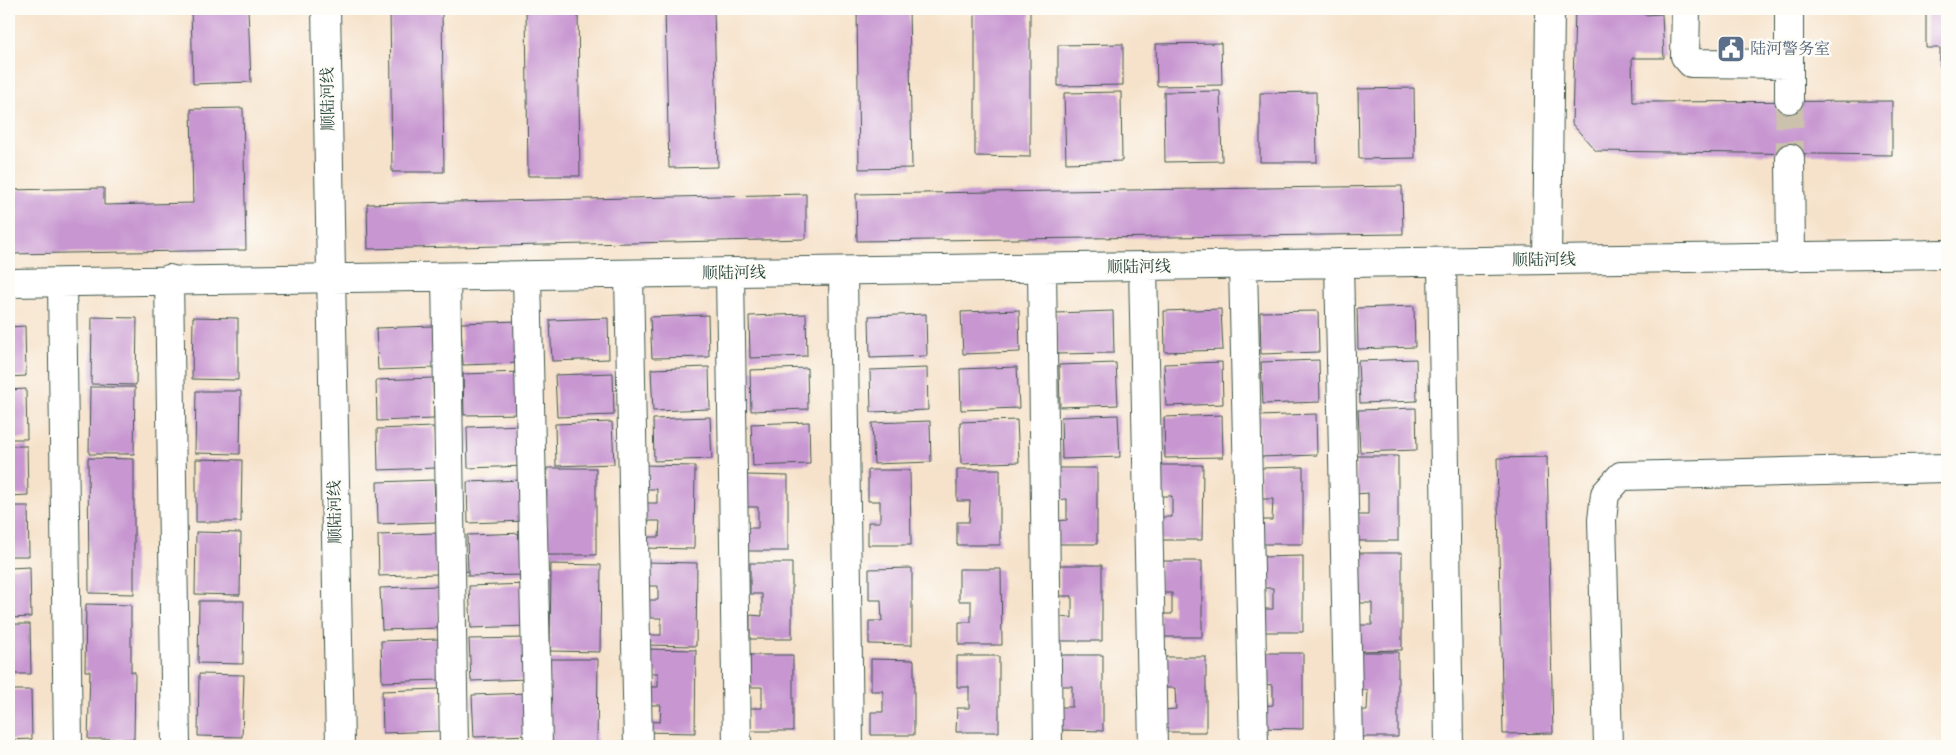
<svg xmlns="http://www.w3.org/2000/svg" width="1956" height="755" viewBox="0 0 1956 755" font-family="'IM FELL Double Pica','Noto Serif SC',serif">
  <style>
    .building { fill: #c897d1 }
    .lines { fill: none; stroke-linecap: round; stroke-linejoin: round }
    .minor-tunnel { stroke: #cbc1ac; stroke-width: 28; stroke-dasharray: 28 14; stroke-linecap: butt }
    .minor-casing { stroke: #3f564a; stroke-width: 30 }
    .minor { stroke: #fff; stroke-width: 28 }
    .labels { text-anchor: middle; dominant-baseline: central; stroke-width: 5; stroke-linejoin: round; paint-order: stroke }
    .service-label { font-size: 16px; fill: #4e5e75; stroke: #fdfcf7; text-anchor: start }
    .street-label { font-size: 16px; fill: #1f3d34; stroke: #fdfcf7 }
  </style>
  <rect width="100%" height="100%" fill="#fdfcf7"/>
  <filter id="ink" filterUnits="userSpaceOnUse"><feTurbulence type="fractalNoise" baseFrequency=".02" numOctaves="2"/><feDisplacementMap in="SourceGraphic" scale="10" xChannelSelector="R" yChannelSelector="G"/><feConvolveMatrix kernelMatrix="1 2 1 2 8 2 1 2 1" color-interpolation-filters="sRGB"/></filter>
  <filter id="wash" filterUnits="userSpaceOnUse"><feTurbulence type="fractalNoise" baseFrequency=".0096" numOctaves="4" result="noise"/><feDisplacementMap in="SourceGraphic" scale="20" xChannelSelector="R" yChannelSelector="G"/><feGaussianBlur stdDeviation="1.12" result="paint"/><feColorMatrix in="noise" values="0 0 0 0 0 0 0 0 0 0 0 0 0 0 0 0 0 1.4 0 .05"/><feComposite in="paint" operator="in"/></filter>
  <g filter="url(#wash)">
    <rect width="100%" height="100%" fill="#f6e2ca"/>
    <g id="blocks">
      <path class="building" d="M191,9H248L251,82L193,84Z
        M390,9H442L444,172H392Z
        M526,9H578L580,176H528Z
        M665,9H714L718,167L669,168Z
        M857,9H909L912,168L859,169Z
        M975,9H1030V157L975,156Z
        M1575,9H1644V15L1662,14L1664,58H1632L1633,102L1892,101V155L1596,151L1572,124Z
        M1912,9H1947V67H1940V48H1926V11L1913,12Z
        M1221,43L1222,85L1157,86L1156,44Z
        M1123,44V85L1058,86V45Z
        M1414,88L1415,158L1359,159L1358,89Z
        M1220,91L1222,161L1165,162L1164,92Z
        M1121,92L1122,161L1066,163L1064,93Z
        M1316,92L1317,162H1260V93Z
        M243,108L246,250L9,254V190L104,188V205L193,203L191,109Z
        M1402,186L1403,234L857,241L856,194Z
        M806,194V239L368,249L367,204Z
        M1414,306L1415,347L1358,349L1357,308Z
        M1221,309L1223,350L1165,352L1164,311Z
        M1019,310L1020,352L963,354L961,312Z
        M1113,311L1114,353L1057,354L1056,313Z
        M1318,311L1319,352L1261,354L1260,312Z
        M806,314L807,356L750,358L749,316Z
        M926,314L927,356L870,358L869,316Z
        M708,315L709,357L652,358L650,317Z
        M92,317L137,318L136,385L91,384Z
        M193,317L238,318V380L192,379Z
        M608,318L609,359L552,361L550,320Z
        M519,321L520,363L463,365L461,323Z
        M25,326L26,376L9,377V327Z
        M434,326L435,368L378,370L376,328Z
        M1416,359L1417,401L1360,403L1358,361Z
        M1319,360L1320,402L1263,404L1261,362Z
        M1222,362L1223,404L1166,406L1164,364Z
        M1116,363L1118,405L1060,407L1059,365Z
        M709,367L710,409L653,411L651,369Z
        M1017,367L1019,408L961,410L960,369Z
        M807,368L808,409L751,411L750,370Z
        M927,368L928,410L871,412L870,370Z
        M520,372L522,414L464,415L463,374Z
        M613,373L614,415L557,417L555,375Z
        M433,378L434,419L377,421L376,380Z
        M90,387H135L134,454H89Z
        M26,389L27,439H9V390Z
        M196,391H241L240,454L195,453Z
        M1416,408L1417,450L1360,452L1358,410Z
        M1316,414L1317,455L1260,457L1258,416Z
        M1118,415L1120,457L1062,459L1061,417Z
        M1222,415L1223,457L1165,458L1164,417Z
        M710,417L712,459L654,461L653,419Z
        M1017,420L1019,462L961,464L960,422Z
        M930,421L931,462L874,464L872,423Z
        M612,422L614,464L556,466L555,424Z
        M809,422L810,464L753,466L751,424Z
        M524,425L526,466L468,468L467,427Z
        M434,427L436,468L378,470L377,429Z
        M9,446H27L28,495L9,496Z
        M1356,456H1398V541H1356V515H1368V493L1356,494Z
        M1547,457L1553,733L1503,734L1497,458Z
        M88,458L134,459V594L89,593Z
        M196,459L242,460L241,522H196Z
        M643,465L695,466L694,549L641,548V537H659L660,521H642V503H657V489H642Z
        M1160,465H1203L1202,540H1160V517H1172V496H1160Z
        M1303,467V544H1260V520H1272L1273,499H1260V468Z
        M547,468H596V555H546Z
        M1055,468H1097V544H1054L1055,521L1067,520V499L1054,500Z
        M957,469H1000V545H957V522H969L970,501H957Z
        M868,470H910L911,545H868V522H880V501H868Z
        M746,475L788,476V551H746L745,528H758V507H746Z
        M434,480L436,522L378,524L377,482Z
        M524,480L526,521L468,523L467,482Z
        M9,506H28L29,556H9Z
        M196,532L241,533L240,595L195,594Z
        M436,533L437,574L379,576L378,535Z
        M525,533L526,575L468,576L467,535Z
        M1359,553H1402V650L1360,651L1359,625H1372V603H1360Z
        M1303,556V632H1261V609H1273V588H1261V557Z
        M1160,561H1202V637H1160V614H1172V593H1160Z
        M644,562L697,563L696,646L643,645V635H661V618H643V600H658V586H644Z
        M750,563H792V639H750V615L762,616V594H750Z
        M551,564L601,565L600,652L550,651Z
        M1060,565H1102V641H1060L1059,617L1072,618V596H1060Z
        M30,567L31,617L9,618V568Z
        M912,568V645L869,644V621H882L881,600H869V569Z
        M959,569H1001L1002,645H959V622H971V601H959Z
        M527,584L528,626L471,628L469,586Z
        M438,586L439,628L382,630L380,588Z
        M199,601H244L243,664L198,663Z
        M86,604L131,605V672H135L134,739H88L90,671H85Z
        M9,624H30L31,674H9Z
        M527,638L528,679L471,681L469,639Z
        M438,639L440,680L382,682L381,641Z
        M644,649L696,650L695,733L642,732V721L660,722L661,705H643V687H658V673H643Z
        M1356,652H1398V737H1355V711H1367L1368,690H1355Z
        M1261,653H1303V729L1261,728V706L1273,705V685L1261,684Z
        M750,655H793V731H750V708H762V687H750Z
        M1060,655H1103V731L1060,730V707H1072V686H1060Z
        M957,656H999V732H956L957,708H969V687H957Z
        M1163,657H1206V732H1163V710L1176,709L1175,688H1163Z
        M548,659H598L597,746H547Z
        M871,659L914,660V735H871V712H883V691H871Z
        M199,674L244,675L242,737L198,736Z
        M439,689L440,731L383,733L382,691Z
        M9,690H31L32,739L9,740Z
        M530,693L531,735L474,737L472,695Z"/>
    </g>
  </g>
  <g filter="url(#ink)">
    <use href="#blocks" fill-opacity="0" stroke="#3f564a" stroke-width="1"/>
    <g class="lines">
      <path class="minor-tunnel" d="M1789,99L1790,158"/>
      <defs>
        <path id="minor" d="M326,9L340,746
          M1686,9L1685,56L1691,63L1789,64
          M1789,9V99
          M1790,158L1791,257
          M1547,260L1550,9
          M1442,262L1449,746
          M1339,263L1349,746
          M1243,265L1254,746
          M1143,267L1153,746
          M1042,268L1048,746
          M843,271L849,746
          M730,273L737,746
          M629,275L638,746
          M527,276L538,746
          M446,277L454,746
          M169,279L176,746
          M9,283L1947,254
          M62,283L68,746
          M1608,746L1602,520L1605,494L1621,476L1947,468"/>
      </defs>
      <use href="#minor" class="minor-casing"/>
      <use href="#minor" class="minor"/>
    </g>
  </g>
  <defs>
    <symbol id="civic-square" viewBox="-11 -11 22 22"><rect x="-9" y="-9" width="18" height="18" rx="4" fill="#5c6f8a" stroke="#fdfcf7"/><path d="M-.6-6.5H3V-4.5H.6V-3L4-1V1h2V6H-6V1h2V-1L-.6-3ZM-1.2 2.5V6h2.4V2.5Z" fill="#fff"/></symbol>
  </defs>
  <g fill-rule="evenodd">
    <use href="#civic-square" x="1715" y="33" width="32" height="32"/>
  </g>
  <g class="labels">
    <g class="service-label">
      <text x="1750" y="49">陆河警务室</text>
    </g>
    <g class="street-label">
      <text transform="translate(328 99) rotate(-91)">顺陆河线</text>
      <text transform="translate(1544 260) rotate(-1)">顺陆河线</text>
      <text transform="translate(1139 267) rotate(-1)">顺陆河线</text>
      <text transform="translate(734 273) rotate(-1)">顺陆河线</text>
      <text transform="translate(335 512) rotate(-91)">顺陆河线</text>
    </g>
  </g>
  <rect width="1956" height="755" fill="none" stroke="#fdfcf7" stroke-width="30"/>
</svg>
